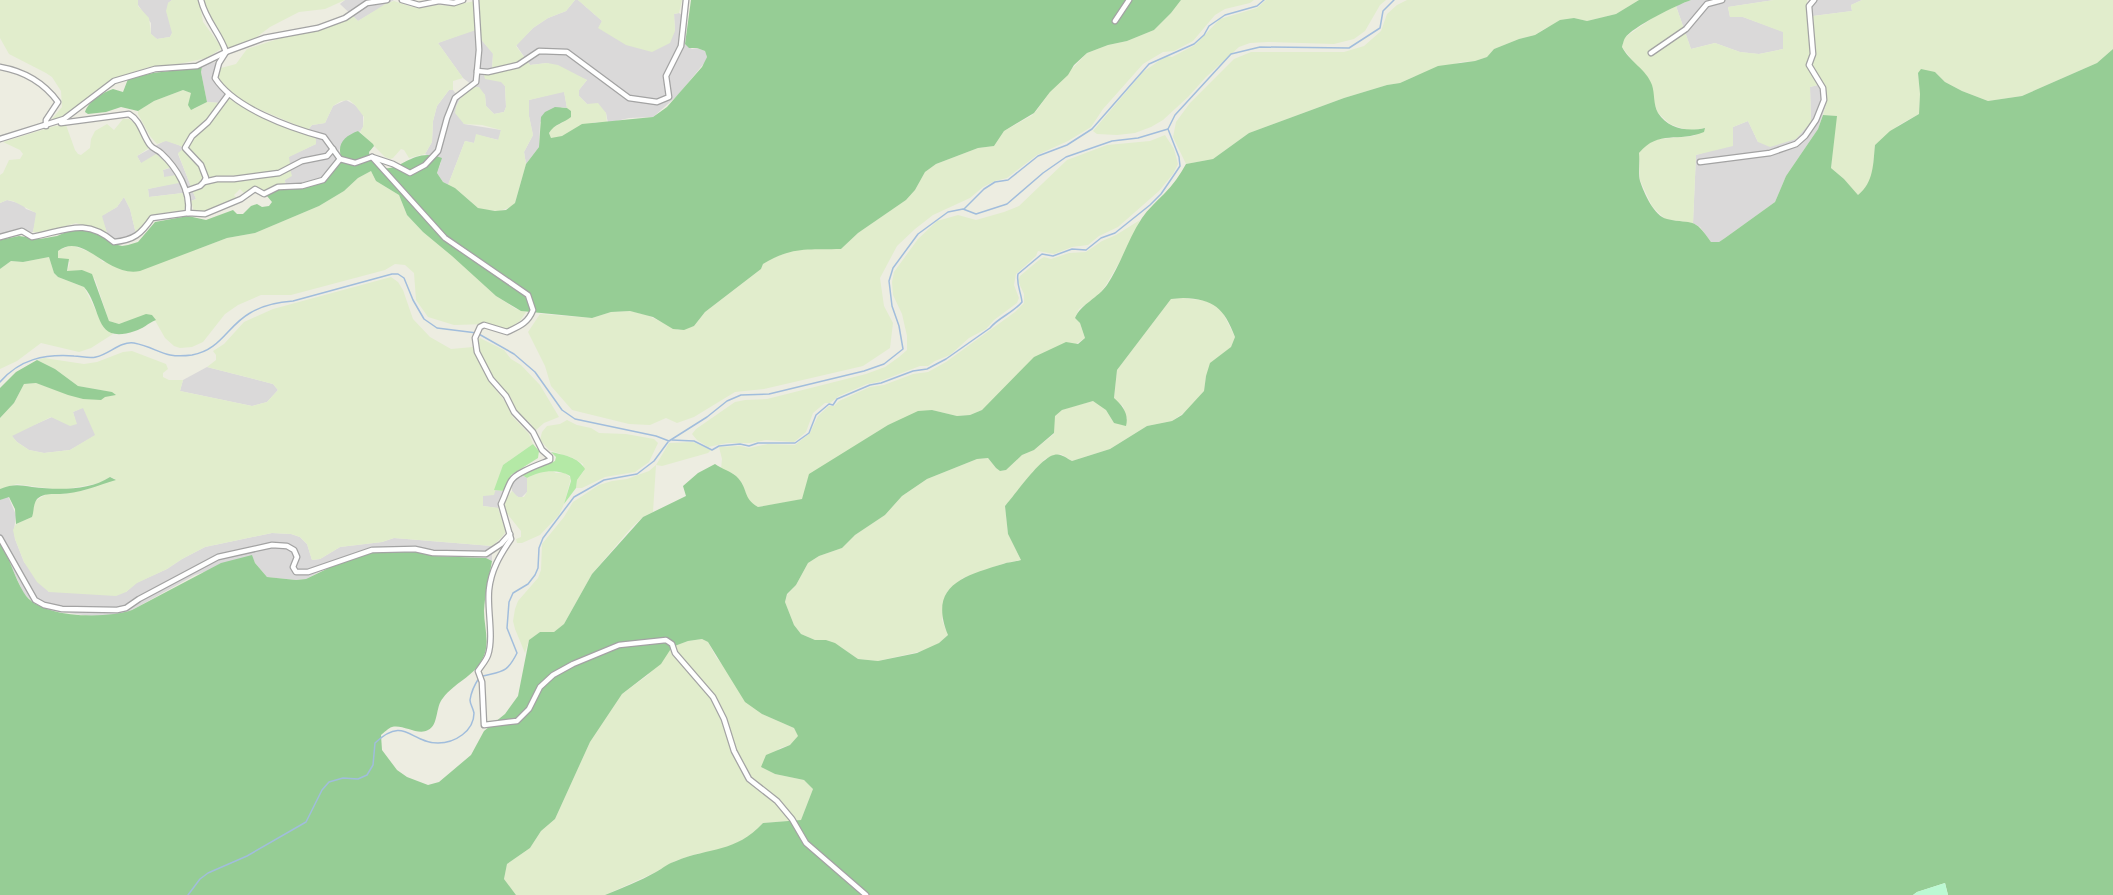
<svg xmlns="http://www.w3.org/2000/svg" width="2113" height="895" viewBox="0 0 2113 895" font-family="'Work Sans',sans-serif">
<style>
.residential{fill:#dad9d9}
.farmland{fill:#e1edcc;fill-rule:evenodd}
.grass{fill:#b4e9a6}
.forest{fill:#96cd95;fill-rule:evenodd}
.park{fill:#bcf9d3}
.lines{fill:none;stroke-linecap:round;stroke-linejoin:round}
.stream{stroke:#a1bddc;stroke-width:1.5}
.minor-casing{stroke:#a3a3a3;stroke-width:7}
.minor{stroke:#fff;stroke-width:4.5}
</style>
<rect width="100%" height="100%" fill="#edede1"/>
<g class="residential">
<path d="M138 0H172L168 3 173 31 170 37 157 39 151 34V23L138 5Z"/>
<path d="M345 0H394L358 21 340 4Z"/>
<path d="M575 0H578L602 21 599 27 675 31 674 14 679 13 687 19 685 44 692 49 697 48 705 51 707 57 705 62 678 95 653 117 629 118 608 123 606 113 593 104H587L579 96V90L587 80 547 63 530 65 516 45 533 28 548 18 566 11Z"/>
<path d="M1691 0H1774L1728 7 1730 17H1743L1784 32 1783 49 1759 54 1740 52 1715 43 1691 49 1676 6Z"/>
<path d="M1809 0H1862L1851 5 1852 11 1813 16Z"/>
<path d="M473 30H476L479 37 493 53 492 70 505 86 506 107 504 112 494 114 486 106 485 95 463 78 438 43Z"/>
<path d="M217 62 214 79 227 95 220 103 207 102 201 72 202 67 209 63Z"/>
<path d="M1818 85 1825 88 1826 105 1818 129 1786 176 1775 202 1725 238 1719 242H1711L1700 227 1693 223 1696 155 1709 151 1733 127 1748 121 1758 142 1811 122 1810 87Z"/>
<path d="M449 90H453L460 99 456 107 464 124 501 130 499 140 477 135 474 143 465 141 448 185 443 182 437 173 441 162 425 154 432 142 433 121 437 106Z"/>
<path d="M564 91 567 108 562 107 540 122 539 147 526 164 524 152 533 135 529 116V100Z"/>
<path d="M346 100 355 105 363 114V127L360 132 358 131 339 150 341 157 323 181 286 188 285 180 290 169 288 157 316 144 308 130 312 125 325 123 333 106Z"/>
<path d="M166 140 181 146 184 149 178 154 196 199 186 203 183 193 149 197 148 189 179 182 164 177 163 170 170 168 141 163 137 156Z"/>
<path d="M124 197 130 209 136 234 132 237 115 240 107 233 101 216 117 207Z"/>
<path d="M7 200 22 204 26 209 37 213 33 232 0 240V203Z"/>
<path d="M207 367 273 384 278 390 267 402 252 406 180 391 183 380Z"/>
<path d="M84 407 96 435 70 450 44 453 29 450 17 442 11 435 52 417 70 425 76 423 73 412Z"/>
<path d="M522 475 527 478V492L521 498 516 496 512 491V484L515 480Z"/>
<path d="M494 490 504 491 498 508 483 506V496Z"/>
<path d="M8 496 16 515 14 530 15 539 24 562 49 592H126L136 583 167 569 182 559 205 547 272 533 291 534 300 537 307 544 312 560 320 559 340 547 382 542 394 538 492 546V561L486 558 432 556 414 550 323 570 306 579 296 580 267 577 255 563 252 556 195 575 132 610 119 615 90 616 48 610 33 602 24 594 0 542V500Z"/>
</g>
<g class="farmland">
<path d="M0 0H138V6L149 18 151 34 157 39 170 37 172 33 166 11 168 3 172 0H199L203 22 222 48 207 58 174 65 149 67 115 78 65 116 55 120 52 119 62 107 61 91 52 77 46 73 9 54 0 38Z"/>
<path d="M203 0H345L325 9 299 12 270 27 254 39 230 48 227 47 212 24Z"/>
<path d="M478 0H575L566 11 548 18 533 28 516 46 530 65 547 63 558 65 587 80 579 90V96L587 104 598 103 606 113 607 123 595 122 557 138H551L549 133 552 128 562 123 571 111 567 108 564 92 529 100V116L533 135 524 152 526 164 515 203 511 207 500 211 484 210 478 208 455 188 448 185 465 141 474 143 476 134 498 140 501 130 482 125 464 124 455 113 456 107 460 99 473 87H479L485 95 486 106 494 114 504 112 506 107 505 86 501 82 485 79 483 71 492 70 493 54 479 37Z"/>
<path d="M578 0H682L679 13 674 14 675 31 670 43 652 52 626 45 598 28 602 21Z"/>
<path d="M1181 0H1254L1250 3 1225 9 1215 15 1193 41 1174 51 1163 52 1143 64 1103 109 1091 127 1068 141 1037 155 1007 178 995 181 983 187 970 198 933 215 915 229 897 246 880 278 884 306 893 323 890 348 863 366 764 389 735 392 694 417 677 423 666 418 650 425 629 424 572 410 551 386 545 366 528 332 540 314 592 318 611 312 630 311 647 315 678 330 694 326 705 312 761 269 763 264 773 258 796 249H841L858 233 906 200 915 190 925 172 936 164 978 148 994 146 1004 131 1031 116 1037 110 1050 92 1087 53 1108 45 1127 41 1154 30 1171 13Z"/>
<path d="M1266 0H1386L1380 5 1365 31 1354 39 1334 44 1268 42 1250 43 1239 47 1206 77 1188 97 1163 120 1151 127 1135 133 1117 135 1097 134 1093 131 1143 72 1166 56 1172 57 1195 45 1220 19 1257 8Z"/>
<path d="M1407 0H1639L1616 14 1587 21 1574 18 1546 28 1535 35 1519 39 1494 49 1487 57 1475 61 1461 62 1413 77 1400 83 1387 85 1344 98 1249 133 1213 159 1186 164 1173 137 1176 122 1190 103 1234 59 1251 52H1344L1364 46 1381 31 1387 14 1397 5Z"/>
<path d="M1774 0H1807L1810 54 1807 61 1818 85 1810 87 1811 122 1796 139 1770 147 1758 142 1748 121 1733 127V146L1696 155 1693 223 1665 219 1652 206 1640 180 1639 153 1647 142 1659 139 1694 136 1704 128 1691 131 1678 127 1670 124 1658 113 1653 100 1651 84 1622 47 1624 38 1654 17 1676 6 1691 49 1715 43 1740 52 1759 54 1783 49V32L1743 17H1730L1728 7Z"/>
<path d="M1862 0H2113V49L2097 63 2022 96 1988 101 1962 91 1945 82 1935 72 1918 73 1920 94 1919 114 1899 125 1875 145 1872 177 1865 189 1858 195 1844 179 1831 168 1836 116 1823 115 1826 105 1825 88 1812 64 1815 55 1813 16 1852 11 1851 5Z"/>
<path d="M394 1 412 7 422 8 438 5 450 6 475 1 476 30 438 43 463 78 453 81V90H449L437 106 433 121 432 142 425 154 409 158 404 150 401 149 393 158 390 159 385 157 360 132 363 127 364 117 355 105 349 100 341 101 333 106 325 123 312 125 308 130 240 101 220 81 218 75 221 68 236 64 247 49 287 36 328 28 352 15 358 21 387 3Z"/>
<path d="M183 90 191 93 194 109 207 102 220 103 206 121 189 135 183 144 184 149 200 168 204 178 199 184 191 187 178 153 183 149 181 146 166 141 157 144 150 136 138 114V111L154 101Z"/>
<path d="M229 98 239 105 316 137V144L289 157 290 164 278 171 250 175 218 176 208 180V175L200 160 187 147 200 131 205 128Z"/>
<path d="M123 119H129L136 124 149 148 137 156 141 163 156 154 171 167 163 170 164 177 176 175 179 183 148 189 149 197 183 193 186 203 184 210 151 215 136 234 130 209 124 197 117 207 102 216 107 233 76 223 45 232H33L36 213 13 201 7 200 0 203V175L3 173 9 160 20 159 23 154 20 150 3 142 55 126 66 125 75 150 78 154 81 155 90 148 91 139 95 131 107 124 114 130Z"/>
<path d="M1165 135 1174 149 1178 164 1173 174 1159 191 1118 227 1099 236 1088 245 1072 247 1054 254 1038 251 1036 256 1016 274 1014 285 1019 298 1017 303 994 320 986 329 969 338 950 355 935 361 928 366H920L878 382 867 384 839 396 830 403H825L813 413 806 432 794 442 766 440 750 443H727L708 447 697 440 692 434 696 429 735 402 745 400 767 399 866 374 885 367 899 357 907 350V336L902 314 893 295 892 282 894 272 918 239 937 221 958 215 976 220 1004 212 1019 206 1067 160 1107 145 1150 141Z"/>
<path d="M290 169 292 176 285 180V184L264 192 260 189 245 194 240 189 234 195 237 199 203 212H194L191 201 196 199 192 190 205 183Z"/>
<path d="M371 171 376 181 399 195 407 215 423 232 446 250 496 296 516 309 526 312 520 321 508 329 488 324 454 325 428 317 416 300 414 273 405 265 395 264 385 270 291 295H261L238 305 225 314 203 342 192 347 180 348 174 346 165 338 152 315H146L119 324 109 321 95 279 82 270 67 272 70 262 58 258V251L71 245 95 254 103 262 198 249 227 238 255 233 319 206 344 191 358 178Z"/>
<path d="M1140 220 1126 251 1106 285 1098 296 1079 309 1075 318 1080 323 1085 338 997 396 982 410 970 415 957 416 932 410 888 425 849 450 802 499 789 502 758 507 749 502 742 483 734 474 721 469 722 459 719 447 740 446 749 448 768 444 795 445 810 433 818 416 829 406H834L839 401 870 387 884 385 913 374 928 372 946 362 1015 312 1024 303V294L1018 281 1020 276 1039 260 1044 257 1051 259 1069 253 1086 252 1102 241 1116 235Z"/>
<path d="M49 257 54 273 58 277 84 287 104 327 113 334 91 348 79 352 41 343 17 361 0 369V269L11 261 23 262Z"/>
<path d="M391 277 398 282 403 290 413 319 430 337 451 349 473 347 475 354 490 382 506 403 512 416 529 434 533 444 503 465 494 495 483 496V506L498 508 505 529V533L500 539 492 546 394 538 382 542 340 547 320 559 312 560 307 544 300 537 291 534 272 533 205 547 182 559 167 569 137 583 126 592 116 596 49 592 37 582 24 562 15 539 13 530 16 524 32 517 34 502 48 493 63 494 85 490 115 479 110 477 100 483 61 490 17 484 0 489V418L14 403 24 384 36 383 83 399 115 395 111 392 78 386 55 369 37 360 44 358 84 364 97 362 123 352 132 351 166 364 168 369 163 373V377L169 380H183L180 391 252 406 267 402 278 390 273 384 207 367 216 360V355L213 351 224 344 244 322 273 309ZM83 408 95 435 70 450 44 453 29 450 17 442 12 436 51 417 70 426 77 424 73 412Z"/>
<path d="M1183 298 1208 301 1221 309 1235 337 1231 347 1206 376 1204 391 1188 410 1172 421 1147 426 1110 449 1072 461 1061 454 1045 459 1005 506 1008 534 1021 560 1005 563 963 578 947 592 942 620 948 635 939 643 927 650 878 661 858 659 841 647 826 640H815L801 634 794 625 785 602 787 595 796 585 808 563 819 556 842 548 855 535 885 515 902 496 927 479 977 459 988 458 996 468 1000 471 1006 470 1022 455 1034 450 1054 434V416L1062 410 1071 407 1093 401 1100 404 1106 410 1114 423 1127 419 1123 406 1114 399 1117 370 1171 299Z"/>
<path d="M480 338 504 350 511 359 521 365 540 385 559 417 544 423 536 430 534 429 531 424 517 412 510 396 494 379 479 351 478 339Z"/>
<path d="M567 420 577 425 591 428 599 433 626 434 654 439 658 443 649 462 635 472 605 477 582 488H576L577 480 584 471 583 464 573 458 549 450 540 440 542 432 547 426 560 424Z"/>
<path d="M693 442 711 450 708 453 662 466 656 465 653 512 643 517 631 528 592 574 564 624 554 632H540L529 640 525 653 515 629 513 621 515 609 518 601 538 578 541 570 542 544 564 517 573 502 599 485 612 481 627 479 649 471 656 465 669 443Z"/>
<path d="M551 470 556 473H565L571 478 564 504 559 515 540 535 522 543H517L516 539 521 537V531L505 511 504 502 512 491 518 497H524L527 492V478L537 473Z"/>
<path d="M702 639 708 642 716 657 762 714 794 728 799 737 790 745 780 748 761 767 775 774 804 780 813 789 801 820 763 823 753 834 737 843 717 851 696 854 675 861 656 872 605 895H516L504 879 507 864 530 848 541 831 555 819 590 742 622 694 648 675 672 647 688 641Z"/>
</g>
<g class="grass">
<path d="M533 444 539 451 538 458 511 475 504 491 494 490 503 465Z"/>
<path d="M551 452C564 455 578 457 585 469L577 480 576 488 564 504 571 481 570 476C557 468 540 471 527 478L522 475 555 461 556 457Z"/>
</g>
<g class="forest">
<path d="M691 0H1181L1171 13 1154 30 1127 41 1108 45 1087 53 1074 65 1068 75 1050 92 1034 113 1004 131 994 146 978 148 936 164 925 172 915 190 906 200 858 233 841 249C808 250 793 246 763 264L761 269 705 312 694 326 684 330 673 329 653 317 630 311 611 312 592 318 521 311 496 296 452 256 423 232 407 215 399 195 376 181 371 171 358 178 344 191 319 206 255 233 227 238 140 271C107 278 84 231 58 251V258L69 259 67 271 82 270 92 274 109 321 119 324 146 314 152 315 156 320C148 323 143 329 135 331 93 345 103 309 84 287L58 277 54 273 49 257 23 262 11 261 0 269V240L19 236 40 239 57 236 73 229 86 230 104 236 114 244 122 246 128 245 138 242 155 222 188 216 206 220 233 210 237 214H243L251 206 257 204 262 207 269 206 272 202 267 196 279 189 323 181 341 157C337 143 345 136 358 131L373 144 374 146 369 152 370 158C374 160 378 165 382 167 399 174 413 146 442 158L437 173 443 182 455 188 478 208 495 211 506 210 515 203 526 164 539 147 541 117 545 112 555 107 567 108 571 111V117C564 123 554 124 549 133L551 138 562 136 582 124 653 117 667 107 702 67 707 57 705 51 697 48H689L685 44Z"/>
<path d="M1639 0H1691C1677 5 1632 27 1625 38 1624 39 1622 47 1622 47 1629 61 1647 70 1652 85 1655 94 1653 104 1658 113 1668 129 1688 132 1705 128L1704 132C1678 143 1659 129 1639 153 1640 162 1638 173 1640 181 1644 193 1654 216 1667 219 1694 225 1693 216 1711 242H1719L1725 238 1775 202 1786 176 1818 129 1823 115 1837 116 1831 168 1844 179 1858 195C1874 182 1873 164 1875 145L1890 131 1919 114 1920 94 1918 73 1921 69 1935 72 1945 82 1962 91 1988 101 2022 96 2097 63 2113 49V895H1948L1945 883 1917 892 1913 895H605C622 888 640 881 656 872 663 868 669 863 676 861 710 847 735 853 763 823L801 820 813 789 804 780 775 774 761 767 766 755 790 745 798 736 794 728 762 714 745 702 708 642 702 639 688 641 672 647 661 664 622 694 590 742 555 819 541 831 530 848 507 864 504 879 516 895H0V542C10 558 14 577 24 593 40 619 106 619 132 610L221 563 252 555 255 563 267 577 296 580 306 579 339 563 371 552 387 551 415 550 432 556 486 558 492 561C489 578 485 593 484 611 484 627 491 645 482 660 473 677 454 683 443 698 435 707 439 725 428 730 418 736 403 724 392 727 388 728 384 733 381 735L382 750 397 770 407 777 428 785 439 782 471 755 484 731 505 714 518 696 529 640 540 632H554L564 624 592 574 643 517 686 496 683 486 698 473 715 464C722 469 730 471 736 476 749 488 742 498 758 507L802 499 809 474 888 425 918 411 932 410 957 416 970 415 982 410 1034 357 1066 342 1078 344 1085 338 1080 323 1075 318C1081 304 1098 298 1107 285 1121 264 1128 239 1142 218 1148 209 1156 202 1164 194 1173 185 1180 175 1186 164L1213 159 1249 133 1344 98 1387 85 1400 83 1438 66 1475 61 1487 57 1494 49 1519 39 1535 35 1560 20 1574 18 1587 21 1616 14ZM1183 298C1214 299 1224 308 1235 337L1231 347 1210 363 1206 376 1204 391 1182 415 1172 421 1147 426 1110 449 1072 461C1066 458 1061 453 1054 455 1040 458 1015 495 1005 506L1008 534 1021 560C1015 562 1009 562 1003 564 963 576 928 586 948 635L939 643 917 653 878 661 858 659 835 643 826 640H815L801 634 794 625 785 602 787 594 796 585 808 563 819 556 842 548 855 535 885 515 902 496 927 479 977 459 988 458 996 468 1000 471 1006 470 1022 455 1034 450 1054 433 1055 416 1062 410 1093 401 1106 410 1114 423 1126 426C1129 414 1123 406 1114 398L1117 370 1171 299Z"/>
<path d="M202 67 201 72 207 102 191 110 188 105 191 93 183 90 154 101 138 111 121 107 106 112 88 114 85 112C88 102 103 92 113 89L123 92 128 79 153 73Z"/>
<path d="M37 360 55 369 78 386 112 392 116 395 105 397 101 400 83 399 68 395 36 383 24 384 14 403 0 418V388L16 372Z"/>
<path d="M110 477 116 480C99 485 77 494 60 494 51 494 44 493 37 499 33 504 34 512 32 517L16 524 15 509 9 497 0 500V489C13 484 19 485 32 487 57 490 89 491 110 477Z"/>
</g>
<path class="park" d="M1945 883 1948 895H1913L1917 892Z"/>
<g class="lines">
<g class="stream">
<path d="M964 209 984 189 995 182 1008 180 1038 156 1067 145 1092 129 1149 64 1194 44 1204 35 1209 26 1225 15 1257 6 1264 0"/>
<path d="M0 382C20 359 44 354 74 356 81 356 89 359 96 357 110 354 120 341 134 343 159 348 162 359 192 355 221 350 227 326 250 313 263 305 278 302 293 301L392 274H398L404 278 413 300 424 319 437 328 477 333 514 354 535 372 562 410 575 419 656 436 669 441 707 417 727 401 741 395 769 394 864 371 884 364 903 349 899 326 892 306 889 281 893 268 918 234 948 212 963 209 976 214 1007 204 1043 173 1066 157 1112 141 1138 138 1168 129 1175 115 1231 54 1260 47 1349 48 1380 28 1383 11 1394 0"/>
<path d="M672 440 694 441 712 450 719 446 740 444 749 446 758 443H795L809 433 816 415 829 404 833 405 837 399 870 385 881 383 913 371 927 369 946 359 990 328C999 317 1013 313 1022 302 1021 292 1016 284 1018 274L1042 254 1053 256 1072 249 1086 250 1101 238 1115 233 1150 205 1161 194 1174 175 1180 166 1179 157 1168 129"/>
<path d="M483 676C503 671 507 673 517 653L507 628 509 602 513 593 528 584 535 575 538 568 539 548 543 538 574 497 604 480 637 474 654 461 668 442"/>
<path d="M188 895 200 879 208 873 247 856 306 822 322 790 329 782 343 778 358 779 367 775 373 765 375 743C405 715 410 743 438 743 455 743 474 731 474 713 473 708 470 704 470 700 471 693 475 684 479 678"/>
</g>
<g class="minor-casing">
<g id="minor">
<path d="M201 0C206 21 220 33 226 52L219 63 215 78C234 108 290 128 324 137L340 159"/>
<path d="M402 0 419 5 439 1 454 3 463 0"/>
<path d="M1115 21 1129 0"/>
<path d="M1651 53 1686 29 1707 4 1722 0"/>
<path d="M0 67C23 71 44 83 58 102L46 120V126"/>
<path d="M477 71 488 72 518 65 539 51 567 52 629 98 657 102 669 97 666 76 681 46 686 0"/>
<path d="M61 123 129 114C141 121 142 134 150 145 153 149 158 150 161 153 177 168 191 191 188 213"/>
<path d="M0 139 64 119 114 81 155 69 197 66 226 52 264 38 318 28 345 18 367 3 387 0"/>
<path d="M372 157 445 238 528 295 533 310C528 323 520 326 507 332L484 325 480 327 475 338 477 352 491 379 506 396 514 412 533 432 542 450 550 457V460C541 464 516 472 511 481 507 488 505 496 501 504L511 539C500 555 491 570 489 590 487 609 494 637 488 655 486 661 481 666 478 671L482 682 484 725 517 721 529 709 540 687 553 675 573 664 619 645 666 640 672 644 675 653 713 697 724 719 734 751 749 779 777 801 792 819 806 843 866 895"/>
<path d="M1700 162 1770 153 1796 144 1805 136 1816 120 1824 100 1823 88 1809 65 1813 54 1809 6 1814 0"/>
<path d="M204 182 206 178 201 165 185 148 192 136 208 122 228 95"/>
<path d="M186 191 200 186 204 182 217 179H234L279 173 302 161 327 156 333 149"/>
<path d="M0 237 22 231 32 237C65 231 85 217 114 242 134 240 141 234 152 218L188 213 205 214 241 199 255 189 264 194 278 187 302 186 323 180 340 159 355 163 372 157 393 164 410 173 425 165 438 151 447 118 455 98 476 82 479 50 476 0"/>
<path d="M0 538 35 600 44 605 62 609 117 610 126 608 139 599 218 557 272 545 287 546 294 550 297 557 293 567 296 572H308L372 550 415 549 433 553 486 554 501 544 510 534"/>
</g>
</g>
<use href="#minor" class="minor"/>
</g>
</svg>
